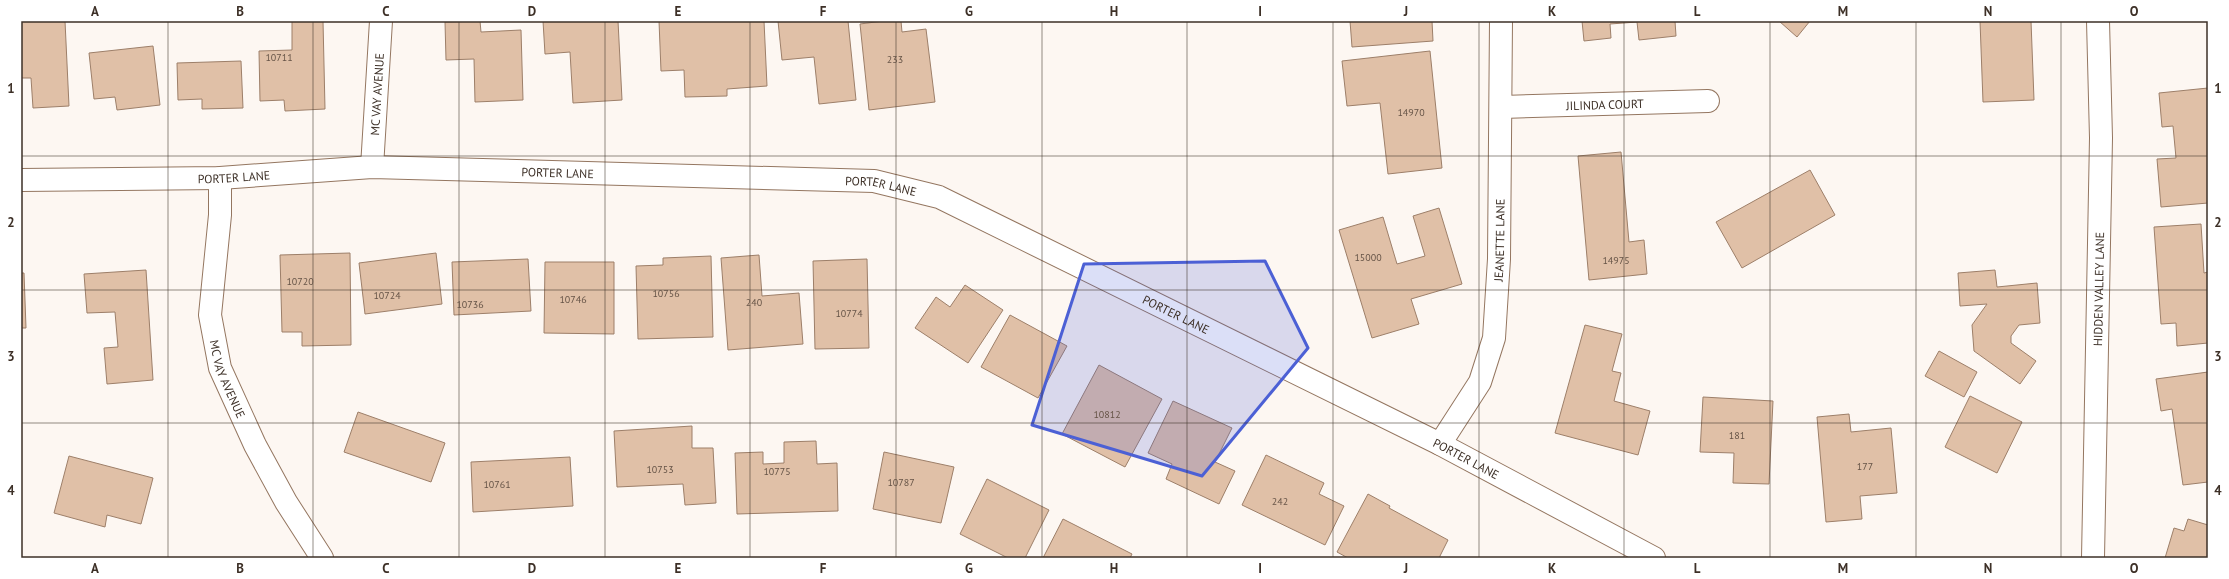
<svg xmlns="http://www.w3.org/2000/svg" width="2229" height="579" viewBox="0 0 2229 579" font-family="'PT Sans',sans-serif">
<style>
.building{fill:#e0c0a7;stroke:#9d7f69}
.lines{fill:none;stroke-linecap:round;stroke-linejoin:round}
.minor-casing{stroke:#947660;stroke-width:24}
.minor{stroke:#fff;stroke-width:22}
.marked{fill:#4c60d5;fill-opacity:0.2;stroke:#4c60d5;stroke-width:3;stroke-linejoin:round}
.grid{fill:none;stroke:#3d3027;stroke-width:1;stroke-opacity:0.55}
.labels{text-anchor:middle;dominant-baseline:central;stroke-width:3;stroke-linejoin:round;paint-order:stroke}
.number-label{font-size:10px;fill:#665447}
.street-label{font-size:12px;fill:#3d3027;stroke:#fff}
.neatline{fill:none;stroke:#3d3027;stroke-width:1.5}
.grid-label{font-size:13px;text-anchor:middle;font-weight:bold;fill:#3d3027}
</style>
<rect width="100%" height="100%" fill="#fdf7f2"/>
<g class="building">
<path d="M21 21H65L69 106 33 108 31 78H21Z"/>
<path d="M292 21H323L325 109 285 111 284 100 260 101 259 51 292 50Z"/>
<path d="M480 21 481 32 521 30 523 100 475 102 474 59 446 60 445 22Z"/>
<path d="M543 21H618L622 100 573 103 570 52 545 54Z"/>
<path d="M659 21H764L767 86 727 89V96L685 97 684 70 661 71Z"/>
<path d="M778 21H848L856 100 819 104 814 57 782 60Z"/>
<path d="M883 21H901L902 32 926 29 935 102 869 110 860 24Z"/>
<path d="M1350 21H1432L1433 41 1352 47Z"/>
<path d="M1582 21H1675L1676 36 1639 40 1637 22 1610 24 1611 38 1584 41Z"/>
<path d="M1779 21H1810L1797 37Z"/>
<path d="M1980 21H2031L2034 100 1983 102Z"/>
<path d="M153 46 160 105 117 110 115 97 94 99 89 53Z"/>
<path d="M1430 51 1442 168 1388 174 1380 103 1347 106 1342 61Z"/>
<path d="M241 61 243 108 202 109V99L178 100 177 63Z"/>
<path d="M2208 88V203L2161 207 2157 159 2176 158 2173 126 2162 127 2159 93Z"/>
<path d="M1621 152 1629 242 1644 240 1647 274 1589 280 1578 156Z"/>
<path d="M1810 170 1835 215 1742 268 1716 222Z"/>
<path d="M1439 208 1462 284 1411 299 1419 324 1372 338 1339 230 1383 217 1397 264 1425 256 1413 216Z"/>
<path d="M2201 224 2204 273 2208 272V343L2177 346 2176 323 2161 324 2154 227Z"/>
<path d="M350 253 351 345 302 346V332H282L280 255Z"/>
<path d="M436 253 442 304 365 314 359 263Z"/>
<path d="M759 255 762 296 799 293 803 344 728 350 721 258Z"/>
<path d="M711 256 713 337 638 339 636 266 663 265V258Z"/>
<path d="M528 259 531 311 454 315 452 262Z"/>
<path d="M867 259 869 348 815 349 813 261Z"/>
<path d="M545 262H614V334L544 333Z"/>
<path d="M146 270 153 380 107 384 104 348 118 347 115 312 87 313 84 274Z"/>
<path d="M1995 270 1997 287 2037 283 2040 323 2019 325 2011 336V343L2036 361 2020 384 1974 351 1972 325 1987 304 1960 306 1958 273Z"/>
<path d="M21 273H24L26 328H21Z"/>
<path d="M965 285 1003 310 968 363 915 328 936 297 950 307Z"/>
<path d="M1010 315 1067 346 1038 398 981 367Z"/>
<path d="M1585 325 1622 334 1612 371 1621 373 1614 401 1650 411 1638 455 1555 433Z"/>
<path d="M1939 351 1977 372 1964 397 1925 376Z"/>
<path d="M1099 365 1162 399 1125 467 1062 434Z"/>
<path d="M2208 372V482L2183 485 2172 409 2161 411 2156 379Z"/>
<path d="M1970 396 2022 422 1997 473 1945 447Z"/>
<path d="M1703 397 1773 401 1769 484 1733 483 1734 453 1700 452Z"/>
<path d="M1173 401 1232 428 1215 462 1235 471 1219 504 1166 479 1172 464 1148 453Z"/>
<path d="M358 412 445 443 431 482 344 452Z"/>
<path d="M1849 414 1851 432 1891 428 1897 493 1860 496 1862 519 1826 522 1817 417Z"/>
<path d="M692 426V448H713L716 503 685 505 683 484 617 487 614 431Z"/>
<path d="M816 441 817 464 837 463 838 511 737 514 735 453 763 452V464L784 463V442Z"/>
<path d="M884 452 954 467 941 523 873 509Z"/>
<path d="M1266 455 1324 483 1319 494 1344 506 1325 545 1242 505Z"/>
<path d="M69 456 153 478 141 524 107 515 105 527 54 513Z"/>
<path d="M570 457 573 506 473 512 471 462Z"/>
<path d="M987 479 1049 510 1025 558H1008L960 534Z"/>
<path d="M1368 494 1390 506 1389 508 1448 540 1439 558H1348L1337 552Z"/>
<path d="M1063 519 1132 554 1130 558H1043Z"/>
<path d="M2188 519 2208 525V558H2165L2174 528 2184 531Z"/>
</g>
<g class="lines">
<g class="minor-casing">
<g id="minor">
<path id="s1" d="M1502 107 1708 101"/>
<path id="s2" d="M372 167 381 21"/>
<path id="s3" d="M220 178V215L210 315 220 368 255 445 286 502 322 558"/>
<path id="s4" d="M21 180 220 178 372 167 874 181 939 197 1440 444 1654 558"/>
<path id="s5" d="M1440 444 1480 382 1494 338 1499 259 1501 21"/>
<path id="s6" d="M2093 558 2101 138 2098 21"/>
</g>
</g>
<use href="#minor" class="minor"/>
</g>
<path class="marked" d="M1265 261 1308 348 1202 476 1032 425 1084 264Z"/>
<path class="grid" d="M168 21V558M313 21V558M459 21V558M605 21V558M750 21V558M896 21V558M1042 21V558M1187 21V558M1333 21V558M1479 21V558M1624 21V558M1770 21V558M1916 21V558M2061 21V558M21 156H2208M21 290H2208M21 423H2208"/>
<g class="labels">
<g class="number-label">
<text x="279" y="57">10711</text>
<text x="895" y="59">233</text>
<text x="1411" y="112">14970</text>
<text x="1368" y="257">15000</text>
<text x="1616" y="260">14975</text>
<text x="300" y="281">10720</text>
<text x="666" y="293">10756</text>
<text x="387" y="295">10724</text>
<text x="573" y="299">10746</text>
<text x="754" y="302">240</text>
<text x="470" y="304">10736</text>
<text x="849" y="313">10774</text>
<text x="1107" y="414">10812</text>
<text x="1737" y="435">181</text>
<text x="1865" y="466">177</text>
<text x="660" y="469">10753</text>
<text x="777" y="471">10775</text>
<text x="901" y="482">10787</text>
<text x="497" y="484">10761</text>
<text x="1280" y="501">242</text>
</g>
<g class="street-label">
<text stroke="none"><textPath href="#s2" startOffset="73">MC VAY AVENUE</textPath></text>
<text stroke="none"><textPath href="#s1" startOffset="103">JILINDA COURT</textPath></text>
<text stroke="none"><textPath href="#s4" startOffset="537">PORTER LANE</textPath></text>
<text stroke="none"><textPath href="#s4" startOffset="213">PORTER LANE</textPath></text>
<text stroke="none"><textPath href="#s4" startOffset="861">PORTER LANE</textPath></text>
<text stroke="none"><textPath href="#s5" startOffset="218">JEANETTE LANE</textPath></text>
<text stroke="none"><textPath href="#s6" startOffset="269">HIDDEN VALLEY LANE</textPath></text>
<text stroke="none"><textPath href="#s4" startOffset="1185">PORTER LANE</textPath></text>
<text stroke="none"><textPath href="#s3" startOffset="204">MC VAY AVENUE</textPath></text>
<text stroke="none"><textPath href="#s4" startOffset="1509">PORTER LANE</textPath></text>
</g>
</g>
<rect width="2229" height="579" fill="none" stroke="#ffffff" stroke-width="44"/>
<rect x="22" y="22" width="2185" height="535" class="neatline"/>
<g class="grid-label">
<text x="95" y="16">A</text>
<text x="240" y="16">B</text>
<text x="386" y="16">C</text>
<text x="532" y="16">D</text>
<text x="678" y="16">E</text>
<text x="823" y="16">F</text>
<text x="969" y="16">G</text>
<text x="1114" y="16">H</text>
<text x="1260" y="16">I</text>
<text x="1406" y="16">J</text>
<text x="1552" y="16">K</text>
<text x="1697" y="16">L</text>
<text x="1843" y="16">M</text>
<text x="1988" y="16">N</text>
<text x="2134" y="16">O</text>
<text x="11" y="93">1</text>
<text x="2218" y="93">1</text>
<text x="11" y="227">2</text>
<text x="2218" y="227">2</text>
<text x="11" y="361">3</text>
<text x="2218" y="361">3</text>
<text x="11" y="495">4</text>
<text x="2218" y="495">4</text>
<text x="95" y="573">A</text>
<text x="240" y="573">B</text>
<text x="386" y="573">C</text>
<text x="532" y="573">D</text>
<text x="678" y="573">E</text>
<text x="823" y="573">F</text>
<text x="969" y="573">G</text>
<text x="1114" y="573">H</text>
<text x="1260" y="573">I</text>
<text x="1406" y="573">J</text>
<text x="1552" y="573">K</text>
<text x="1697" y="573">L</text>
<text x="1843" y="573">M</text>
<text x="1988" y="573">N</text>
<text x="2134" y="573">O</text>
</g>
</svg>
